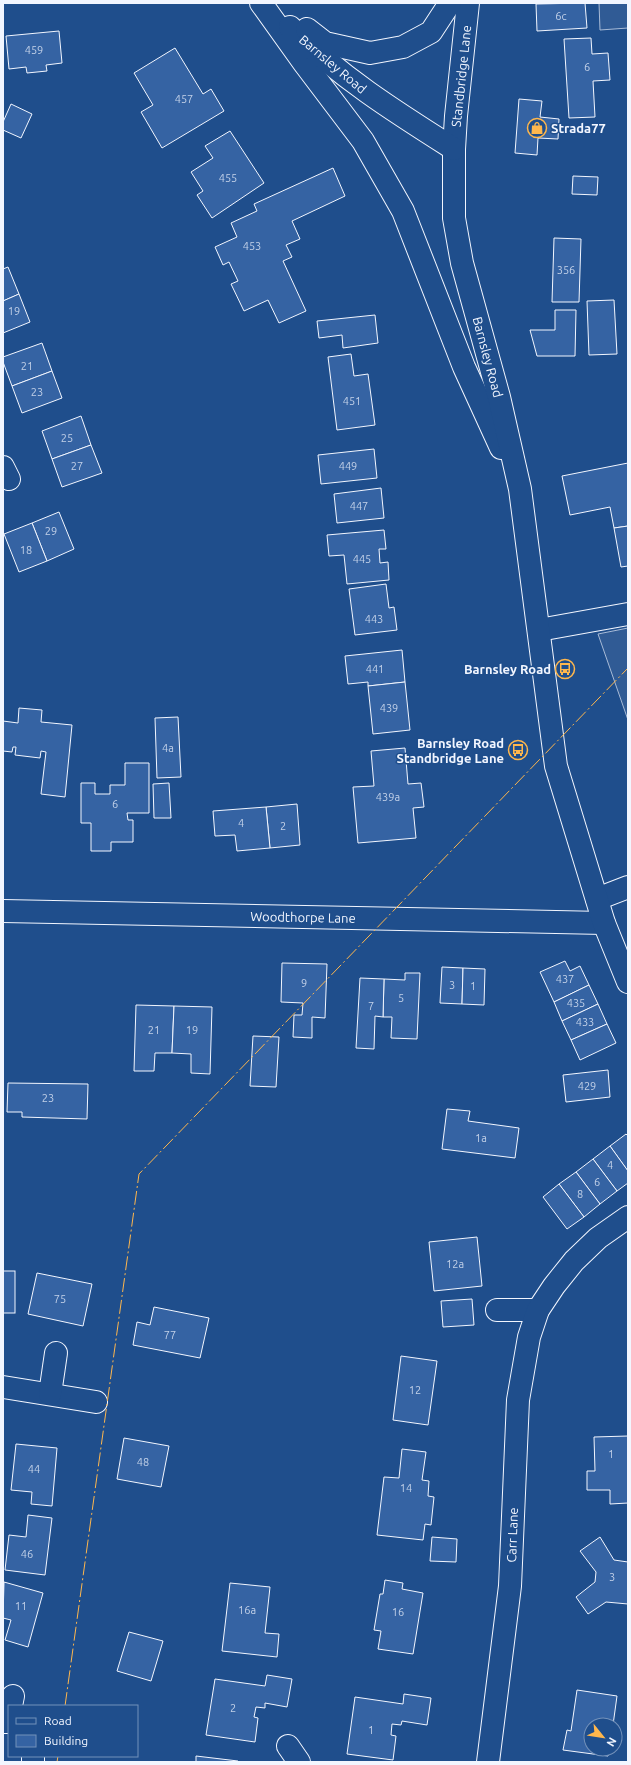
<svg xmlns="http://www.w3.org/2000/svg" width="631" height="1765" viewBox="0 0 631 1765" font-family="Ubuntu,sans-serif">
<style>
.parking{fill:#305b95;stroke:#a8bbd7}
.building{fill:#3563a3;stroke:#f2f6ff}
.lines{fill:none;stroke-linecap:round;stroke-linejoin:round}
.minor-casing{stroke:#f2f6ff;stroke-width:24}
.major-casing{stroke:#f2f6ff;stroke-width:24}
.minor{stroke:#1f4e8c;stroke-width:22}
.major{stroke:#1f4e8c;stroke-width:22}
.power{stroke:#ffb74d;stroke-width:1;stroke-dasharray:14 3 2 3;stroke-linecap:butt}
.labels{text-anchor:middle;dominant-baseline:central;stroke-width:3;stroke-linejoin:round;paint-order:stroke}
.number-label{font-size:11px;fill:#c3d1e8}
.street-label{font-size:13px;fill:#f2f6ff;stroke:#1f4e8c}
.poi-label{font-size:13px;font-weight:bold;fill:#f2f6ff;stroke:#1f4e8c;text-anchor:end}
</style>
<rect width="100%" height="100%" fill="#1f4e8c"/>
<g class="parking">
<path d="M599 3H628V28L600 30Z"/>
<path d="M628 628V720L598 634Z"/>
</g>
<g class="building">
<path d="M585 3 587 28 537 31 536 4Z"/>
<path d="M59 31 62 63 46 65 47 71 27 73 26 67 9 69 6 36Z"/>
<path d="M591 38 592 54 608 53 610 80 593 81 595 117 569 118 564 39Z"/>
<path d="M175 48 203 94 211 89 224 111 162 148 141 112 153 105 134 73Z"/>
<path d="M519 99 542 101 540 117 559 119 558 139 538 138 537 155 515 153Z"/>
<path d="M11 104 32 114 21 138 3 130V122Z"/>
<path d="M230 131 264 183 212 218 197 195 203 191 191 172 213 158 205 146Z"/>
<path d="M333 168 345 196 292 221 300 239 286 245 292 257 283 261 306 311 279 323 268 300 244 311 231 284 238 281 229 262 223 265 215 247 237 237 231 223 257 211 254 204Z"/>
<path d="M573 176 598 177 597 195 572 194Z"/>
<path d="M554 238 581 239 579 302H552Z"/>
<path d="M8 267 19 294 3 301V269Z"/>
<path d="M19 294 30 322 3 333V301Z"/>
<path d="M614 300 617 354 589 355 587 301Z"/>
<path d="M555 310H576L575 356H537L530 330H555Z"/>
<path d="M375 315 378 343 343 348 342 335 319 338 317 321Z"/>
<path d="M42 343 52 371 12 386 3 362V357Z"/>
<path d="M351 354 354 376 368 374 375 425 337 430 328 357Z"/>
<path d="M52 371 62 398 22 413 12 386Z"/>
<path d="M81 416 91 445 52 459 42 431Z"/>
<path d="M91 445 102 473 62 487 52 459Z"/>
<path d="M374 449 377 478 321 484 318 455Z"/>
<path d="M628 463V526L614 528 610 507 570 515 562 476Z"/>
<path d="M381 488 384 518 337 523 334 494Z"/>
<path d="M59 512 74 549 47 561 32 523Z"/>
<path d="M32 523 47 561 19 572 4 534Z"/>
<path d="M628 526V566L621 567 614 528Z"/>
<path d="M384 530 386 549H379L380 563 388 562 389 580 347 584 344 555 329 556 327 535Z"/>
<path d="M386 584 389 608 394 607 397 630 355 635 349 589Z"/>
<path d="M402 650 405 682 368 686V682L348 684 345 656Z"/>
<path d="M405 682 410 730 373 734 368 686Z"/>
<path d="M19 708 42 710 41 722 72 725 65 797 41 794 46 752 41 751 40 758 15 755 16 747H13L12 752 3 751V721L18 723Z"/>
<path d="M178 717 181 777 157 778 155 718Z"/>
<path d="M405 748 408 784 421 783 424 807 413 808 416 838 358 843 353 787 374 786 371 751Z"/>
<path d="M125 763H149V813H127L128 820H133V842H111V851H91V823H81V783H95V794H110V785H125Z"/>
<path d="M169 783 171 818H154L153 784Z"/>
<path d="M297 804 300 845 270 848 266 807Z"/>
<path d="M266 807 270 848 237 851 235 835 215 836 213 811Z"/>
<path d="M565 961 570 971 580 966 589 985 554 1002 540 972Z"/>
<path d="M282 963 327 964 325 1018 312 1017V1038L293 1037 294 1015H302L303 1003 281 1002Z"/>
<path d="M442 967 463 968 462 1004 440 1003Z"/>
<path d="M463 968 485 969 484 1005 462 1004Z"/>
<path d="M405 973H420L417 1039 391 1038 392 1017H383L384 979 405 980Z"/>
<path d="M360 978 384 979 383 1017 375 1016 374 1049 356 1048Z"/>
<path d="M589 985 598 1004 562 1021 554 1002Z"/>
<path d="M598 1004 607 1024 571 1040 562 1021Z"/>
<path d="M136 1005 174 1006 172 1053H155L154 1071H134Z"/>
<path d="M174 1006 212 1007 210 1074 191 1073V1054L172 1053Z"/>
<path d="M607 1024 616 1043 580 1060 571 1040Z"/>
<path d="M253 1036 279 1037 276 1087 250 1086Z"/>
<path d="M608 1070 610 1097 566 1102 563 1075Z"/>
<path d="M8 1083 88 1084 87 1119 22 1117V1112H7Z"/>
<path d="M447 1109 470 1111 468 1121 519 1128 515 1158 442 1149Z"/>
<path d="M626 1134 628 1136V1171L610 1146Z"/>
<path d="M610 1146 628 1171V1183L617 1191 593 1159Z"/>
<path d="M593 1159 617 1191 600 1204 576 1172Z"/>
<path d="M576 1172 600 1204 584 1217 559 1184Z"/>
<path d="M559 1184 584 1217 567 1229 543 1197Z"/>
<path d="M477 1237 482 1286 434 1291 429 1242Z"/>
<rect x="3" y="1271" width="12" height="42"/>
<path d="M37 1273 92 1284 83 1326 28 1314Z"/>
<path d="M472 1299 474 1325 443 1327 441 1301Z"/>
<path d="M154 1307 209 1318 200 1358 133 1345 137 1322 150 1325Z"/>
<path d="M401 1356 437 1361 428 1425 393 1420Z"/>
<path d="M628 1436V1503L610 1504V1490H587V1471H595L594 1437Z"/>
<path d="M124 1438 169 1446 161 1487 117 1479Z"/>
<path d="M16 1444 57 1448 52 1506 31 1504 32 1492 11 1490Z"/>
<path d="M402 1449 426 1452 422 1480 429 1481 428 1496 434 1497 431 1525 425 1524 423 1540 377 1535 384 1477 399 1478Z"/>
<path d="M28 1515 52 1518 45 1575 5 1570 9 1535 26 1537Z"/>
<path d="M432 1537 457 1539 456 1562 430 1561Z"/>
<path d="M600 1537 614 1560 628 1562V1604L606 1602 588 1614 576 1597 595 1582 596 1572 580 1551Z"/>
<path d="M385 1580 403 1583 402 1589 423 1593 413 1654 378 1649 381 1631 374 1630 380 1594H383Z"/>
<path d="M4 1582 43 1593 28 1647 5 1640 11 1620 3 1618Z"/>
<path d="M230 1583 270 1587 265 1633 279 1634 277 1657 222 1651Z"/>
<path d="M129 1632 163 1641 151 1681 117 1671Z"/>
<path d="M267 1675 292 1679 287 1707 265 1703V1708L256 1707 254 1717 258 1718 255 1742 206 1735 215 1679 265 1686Z"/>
<path d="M577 1690 617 1696 613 1725H591V1749H609L608 1756 563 1750 567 1730 571 1731Z"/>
<path d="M404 1694 431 1698 427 1725 402 1721 401 1725 392 1724 391 1735 396 1736 393 1760 347 1754 355 1697 403 1704Z"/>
<path d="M196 1756 238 1761V1762H196Z"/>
</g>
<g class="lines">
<g class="minor-casing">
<g id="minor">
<path d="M3 467 9 479"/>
<path d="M539 630 628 614"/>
<path d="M597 899 628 887"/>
<path d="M3 911 604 923"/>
<path d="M497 1310H538"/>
<path d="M3 1387 96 1402"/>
<path d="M50 1394 56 1353"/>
<path d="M11 1706 13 1696"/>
<path d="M3 1722H9"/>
<path d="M288 1746 299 1762"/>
<path d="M33 1762V1756"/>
<path d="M488 1762 510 1586 518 1400 529 1337 538 1310 554 1286 574 1261 598 1238 628 1217"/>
</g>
</g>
<g class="major-casing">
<g id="major">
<path d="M261 3 304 63 363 141 403 211 464 367 501 448"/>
<path d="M468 3 456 116 454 149V218L462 263 499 397 520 489 556 766 604 923 628 982"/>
<path d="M290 27C338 76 397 113 454 149"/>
<path d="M307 29 325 43 370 53 403 47 431 32 450 3"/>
</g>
</g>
<use href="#minor" class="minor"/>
<use href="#major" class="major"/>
<g class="power">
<path d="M65 1706 139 1174 628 668"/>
<path d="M57 1762 58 1756"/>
</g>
</g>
<defs>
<g id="shop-ring" transform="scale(1)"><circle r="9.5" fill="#1f4e8c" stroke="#ffb74d" stroke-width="1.5"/><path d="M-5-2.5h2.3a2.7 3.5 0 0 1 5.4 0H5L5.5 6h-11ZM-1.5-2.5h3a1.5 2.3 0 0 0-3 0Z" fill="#ffb74d"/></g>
<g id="bus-ring" transform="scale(1)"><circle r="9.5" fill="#1f4e8c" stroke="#ffb74d" stroke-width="1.5"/><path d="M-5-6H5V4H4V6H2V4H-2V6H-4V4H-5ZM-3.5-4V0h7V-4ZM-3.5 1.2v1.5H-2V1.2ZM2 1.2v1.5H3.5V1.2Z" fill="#ffb74d"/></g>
</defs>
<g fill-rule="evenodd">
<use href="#shop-ring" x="537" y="128"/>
<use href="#bus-ring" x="565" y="669"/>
<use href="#bus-ring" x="518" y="750"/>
</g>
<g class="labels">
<g class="number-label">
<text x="561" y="16">6c</text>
<text x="34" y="50">459</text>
<text x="587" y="67">6</text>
<text x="184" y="99">457</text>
<text x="228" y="178">455</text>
<text x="252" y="246">453</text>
<text x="566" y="270">356</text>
<text x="14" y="311">19</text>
<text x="27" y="366">21</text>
<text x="37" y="392">23</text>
<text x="352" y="401">451</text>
<text x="67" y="438">25</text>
<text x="77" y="466">27</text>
<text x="348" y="466">449</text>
<text x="359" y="506">447</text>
<text x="51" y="531">29</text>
<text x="26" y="550">18</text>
<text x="362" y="559">445</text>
<text x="374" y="619">443</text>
<text x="375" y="669">441</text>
<text x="389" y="708">439</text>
<text x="168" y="748">4a</text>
<text x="388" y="797">439a</text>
<text x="115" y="804">6</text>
<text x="241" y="823">4</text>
<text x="283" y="826">2</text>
<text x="565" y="979">437</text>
<text x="304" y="983">9</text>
<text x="452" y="985">3</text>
<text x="473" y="986">1</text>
<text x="401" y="998">5</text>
<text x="576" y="1003">435</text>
<text x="371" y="1006">7</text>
<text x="585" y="1022">433</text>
<text x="154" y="1030">21</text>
<text x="192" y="1030">19</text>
<text x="587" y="1086">429</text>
<text x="48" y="1098">23</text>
<text x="481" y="1138">1a</text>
<text x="610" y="1165">4</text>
<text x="597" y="1182">6</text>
<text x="580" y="1194">8</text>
<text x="455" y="1264">12a</text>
<text x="60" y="1299">75</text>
<text x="170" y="1335">77</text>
<text x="415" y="1390">12</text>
<text x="611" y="1454">1</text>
<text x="143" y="1462">48</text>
<text x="34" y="1469">44</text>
<text x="406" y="1488">14</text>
<text x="27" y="1554">46</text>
<text x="612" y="1577">3</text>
<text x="21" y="1606">11</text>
<text x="247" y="1610">16a</text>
<text x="398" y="1612">16</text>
<text x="233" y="1708">2</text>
<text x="371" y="1730">1</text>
</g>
<g class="street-label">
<text transform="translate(333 64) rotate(40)">Barnsley Road</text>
<text transform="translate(461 76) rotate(-84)">Standbridge Lane</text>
<text transform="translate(488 357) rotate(75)">Barnsley Road</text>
<text transform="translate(303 917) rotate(1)">Woodthorpe Lane</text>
<text transform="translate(512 1535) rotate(-88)">Carr Lane</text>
</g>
<g class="poi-label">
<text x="551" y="128" text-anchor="start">Strada77</text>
<text x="551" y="669">Barnsley Road</text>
<text x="504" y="743">Barnsley Road<tspan x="504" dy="15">Standbridge Lane</tspan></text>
</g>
</g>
<rect width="631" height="1765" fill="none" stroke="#f2f6ff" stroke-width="8"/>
<rect x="8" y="1705" width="130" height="52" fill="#1f4e8c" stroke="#7391ba"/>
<rect x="16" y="1718" width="20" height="6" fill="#1f4e8c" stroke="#7391ba"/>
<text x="44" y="1725" font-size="12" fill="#f2f6ff">Road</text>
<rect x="16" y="1735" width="20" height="12" fill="#3563a3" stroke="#7391ba"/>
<text x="44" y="1745" font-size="12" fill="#f2f6ff">Building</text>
<g transform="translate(603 1737) rotate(120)"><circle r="19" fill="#1f4e8c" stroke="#7391ba"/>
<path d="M0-3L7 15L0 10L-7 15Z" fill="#ffb74d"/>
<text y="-6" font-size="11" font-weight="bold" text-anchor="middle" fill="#f2f6ff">N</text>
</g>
</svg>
